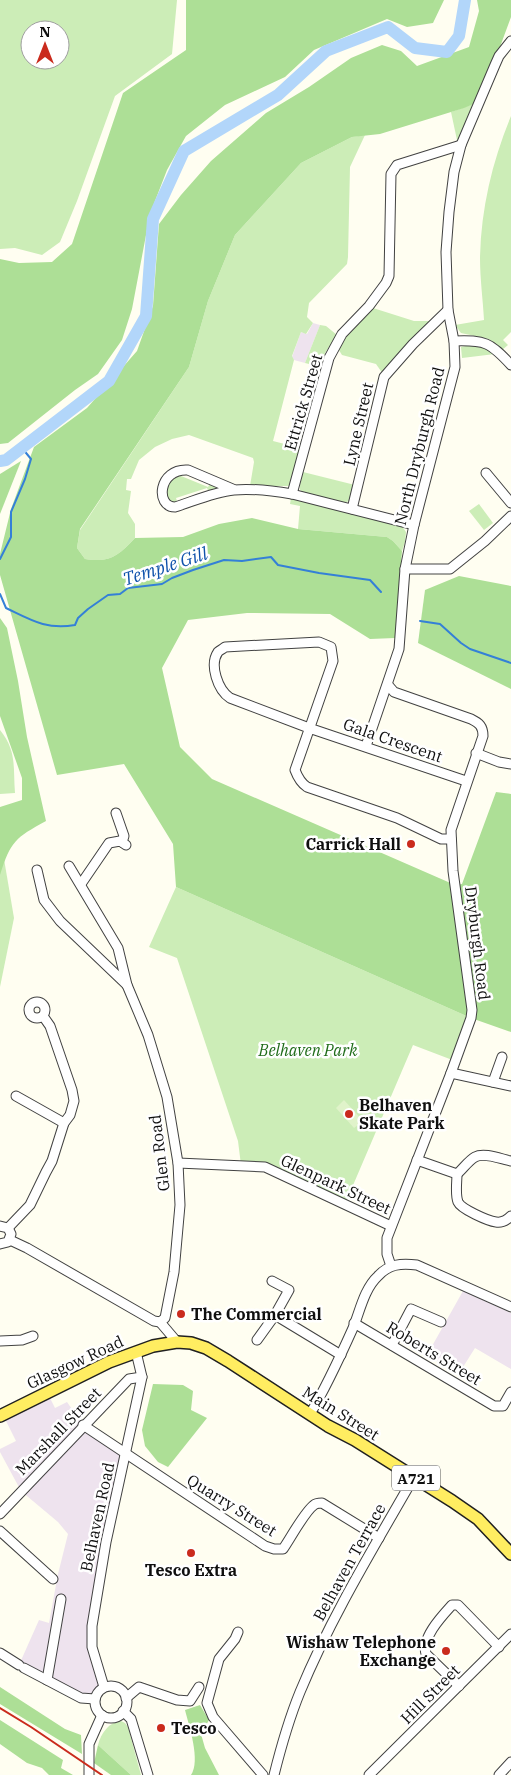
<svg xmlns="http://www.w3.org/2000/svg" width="511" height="1775" viewBox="0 0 511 1775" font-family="'IBM Plex Serif',serif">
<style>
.industrial{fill:#eee3ee}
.green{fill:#ccedb7;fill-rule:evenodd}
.forest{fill:#addf96}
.pitch{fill:#e0f3ca}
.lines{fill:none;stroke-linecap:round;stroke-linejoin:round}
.stream{stroke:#3480d7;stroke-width:2}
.river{stroke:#b2d6fa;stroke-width:12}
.minor-casing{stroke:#424242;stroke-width:11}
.major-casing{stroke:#202020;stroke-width:14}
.minor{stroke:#fff;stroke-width:9}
.major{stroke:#ffed61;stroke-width:11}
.rail{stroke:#ca2b1d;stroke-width:2}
.poi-dot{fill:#ca2b1d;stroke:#fff;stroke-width:2}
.labels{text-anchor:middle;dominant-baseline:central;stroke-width:5;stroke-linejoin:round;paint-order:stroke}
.shield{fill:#fff;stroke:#575757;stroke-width:1}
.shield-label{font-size:15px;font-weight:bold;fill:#0f0f0f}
.street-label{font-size:16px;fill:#0f0f0f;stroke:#fff}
.poi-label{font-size:16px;font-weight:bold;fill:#0f0f0f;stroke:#fff;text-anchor:start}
.park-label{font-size:16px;font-style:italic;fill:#206c1a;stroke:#fff}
.water-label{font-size:18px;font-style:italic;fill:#0f52ab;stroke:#fff}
</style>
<rect width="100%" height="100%" fill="#fffef1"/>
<g class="industrial">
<path d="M313 323 320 325 305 363 294 360 292 357 301 332 307 334Z"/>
<path d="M463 1291 511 1313V1369L475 1348 458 1375 427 1355Z"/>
<path d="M47 1392 55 1408 67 1402 83 1425 126 1455 92 1626 102 1689 96 1696 81 1698 19 1665 39 1620 49 1623 58 1574 68 1534 58 1522 21 1491 0 1452V1449L16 1441 3 1415Z"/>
</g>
<g class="green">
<path d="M0 0H177L172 54 115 96 77 201 60 242 42 255 15 248 0 249ZM30 30H60V60H30Z"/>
<path d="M476 103 461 139 457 140 451 112Z"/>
<path d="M511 116V332L503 340 508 345 502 350 489 339 461 333 455 325 484 320C483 300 480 279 480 258 481 209 492 162 511 116Z"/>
<path d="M365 135 350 167 348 257 347 264 309 303 307 317 313 323 306 334 301 332 292 356 294 360 273 441 300 448 291 483 288 486H250L254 462 253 458 189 435 172 439 155 447 139 460 131 479H127L126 490 131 491 128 513 135 524V538C118 556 110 563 85 559L77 548 80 530 189 367 208 301 235 235 301 163 352 137Z"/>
<path d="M373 308 414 321H431L395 358 383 374 376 364 342 355 337 347 341 341Z"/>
<path d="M320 325 326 326 337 335 325 353 321 367 305 363Z"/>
<path d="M470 345 488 348 495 354 462 358 461 347Z"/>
<path d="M183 471 181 476 208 487 211 482 221 488 209 493 207 488 176 498 178 504 167 502 166 484 168 479Z"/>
<path d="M303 472 355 485 349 501 344 503 305 493 300 490V485Z"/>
<path d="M291 498 402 526 406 532 405 542 402 551 393 541 387 537 298 529 300 506 290 504Z"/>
<path d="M479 504 493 523 484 530 469 511Z"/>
<path d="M0 730C17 751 13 767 15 793L0 794Z"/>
<path d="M0 850 4 859 14 918 0 987Z"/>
<path d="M176 887 471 1018 455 1061 413 1045 345 1204 275 1171 241 1165 238 1141 177 958 149 947Z"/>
<path d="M121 1721 125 1723 128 1727 141 1775H131L98 1745C101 1733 109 1722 121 1721Z"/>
</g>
<g class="forest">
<path d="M186 0H444L433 23 407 27 387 19 314 50 285 77 225 105 186 136 167 170 150 214 132 309 122 340 98 374 75 390 8 443 0 444V259L19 263 52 262 72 244 123 93 186 50Z"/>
<path d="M477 0H511V17L497 55 476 103 464 108 380 134 352 137 301 163 235 235 208 301 189 367 80 529 77 548 85 559C110 563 118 556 135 538L183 537 219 524 252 518 298 529 387 537 393 541 402 551 395 638 370 639 330 614 247 613 188 620 162 668 180 747 212 779 455 885 462 884 496 792 511 794V1032L471 1018 176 887 173 844 124 764 57 775 0 575V554L11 509 34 447 87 408 137 351 153 306 159 224 181 195 211 161 266 113 309 87 351 58 382 45 401 51 417 66 469 47 479 11Z"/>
<path d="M21 461 0 514V474Z"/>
<path d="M459 576 511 586V689L418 643 425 590Z"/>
<path d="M0 618 7 628 18 681 27 737 46 821C15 838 11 841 0 875V807L22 800V778L0 716Z"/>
<path d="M153 1384 183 1385 193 1391 191 1410 207 1418 168 1467 158 1462 145 1446 142 1430Z"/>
<path d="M0 1687 65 1729 81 1735 82 1754 0 1704Z"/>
<path d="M200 1705 209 1720 201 1734 205 1748 219 1775H191C201 1761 189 1726 185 1710Z"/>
<path d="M0 1720 63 1760 61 1768 73 1775H49L42 1768 27 1763 0 1744Z"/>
<path d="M98 1745 131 1775H111L94 1763Z"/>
</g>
<path class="pitch" d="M344 1100 363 1121 354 1128 336 1108Z"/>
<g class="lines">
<g class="stream">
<path d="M0 559 11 537V512L25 479 31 459 22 448"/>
<path d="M0 594 6 608C31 620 46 630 75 625L78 618 88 609 108 595 120 594 128 588 162 584 172 578 193 570 224 560 242 561 271 557 278 565 319 573 370 580 381 592"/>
<path d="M420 621 440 624 461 643 470 649 511 663"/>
</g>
<path class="river" d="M0 461 6 460 109 381 146 316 153 219 184 151 278 95 326 51 388 27 415 48 447 52 459 36 465 0"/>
<g class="minor-casing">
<g id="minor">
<path d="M454 341C485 340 490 342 511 365"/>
<path d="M486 473 511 503"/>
<path d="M235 490 188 470C158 468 155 507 175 507 194 501 214 492 234 490 253 488 274 491 292 494L414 525"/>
<path d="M292 494 329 358 342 334 369 306 386 283 389 276 391 174 397 165 461 145"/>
<path d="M352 509 384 377 413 344 448 310"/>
<path d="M405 569H450L485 541 511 516"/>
<path d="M388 685 394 692 471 719C479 723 483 726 483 736L451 830 453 871 472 1010 471 1018 451 1073 387 1238V1254L391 1266"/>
<path d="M366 746 399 649 405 569 414 525 455 367 454 341 448 310 446 252 449 212 454 172 461 145 495 65 499 56 511 41"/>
<path d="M476 753 499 762 511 764"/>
<path d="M116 813 124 836 122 842"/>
<path d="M451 839H441L397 818 307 787C301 783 298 778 295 770L333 661 331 647 319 642 225 647C223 649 220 650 218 652 209 665 218 690 230 698L309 728 466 781"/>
<path d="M69 866 118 948 127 985 148 1035 167 1097 178 1163 180 1205 174 1272 165 1318 160 1322"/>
<path d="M37 870 44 900 60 921 127 985"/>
<path d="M81 884 109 843 120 841 126 845"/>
<circle cx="37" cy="1010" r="8"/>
<path d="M451 1073 511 1086"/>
<path d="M493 1082 502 1057"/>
<path d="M16 1096 64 1123"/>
<path d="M417 1160 457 1174"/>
<path d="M178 1163 265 1167 391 1226"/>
<path d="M457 1174C457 1182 455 1194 458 1202 461 1209 488 1221 496 1222 502 1223 507 1220 511 1216"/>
<path d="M457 1174C463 1169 468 1161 475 1157 484 1152 501 1159 511 1161"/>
<path d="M0 1226 8 1228 11 1234 8 1242 0 1244"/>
<path d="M8 1228 30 1205 46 1172 52 1161 64 1123 70 1115 74 1101 72 1090 50 1026 43 1016"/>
<path d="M10 1240 27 1248 154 1321 160 1322"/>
<path d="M272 1281 289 1290 275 1315 341 1355"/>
<path d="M160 1322 177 1342"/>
<path d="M354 1323 494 1406H503L511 1392"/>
<path d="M257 1340 275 1315"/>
<path d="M0 1341 22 1340 33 1336"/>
<path d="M392 1345 411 1309 441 1322"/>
<path d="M310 1414C327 1386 340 1357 353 1328 360 1311 364 1289 378 1276 389 1264 401 1263 417 1265L511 1307"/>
<path d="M83 1425 265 1546 274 1549H283C290 1539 305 1511 314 1505 316 1503 319 1503 322 1503L379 1538"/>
<path d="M0 1514 129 1379 142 1377"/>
<path d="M0 1531 53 1579"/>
<path d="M238 1632 235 1639 219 1659 207 1703 213 1717 263 1775"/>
<path d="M0 1653 19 1665"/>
<path d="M24 1668 81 1698 95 1699"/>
<path d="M47 1680 61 1599"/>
<path d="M459 1686 426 1654C421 1638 442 1616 452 1605H458L499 1647"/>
<circle cx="111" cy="1702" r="16"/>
<path d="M104 1687 92 1647V1626L106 1542 142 1377 136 1352"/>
<path d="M126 1698 139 1687 177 1700 190 1701 199 1687"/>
<path d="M123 1711 131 1719 148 1775"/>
<path d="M89 1775V1744L102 1715"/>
<path d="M274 1775C281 1747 289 1719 300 1692 331 1617 374 1547 414 1477"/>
<path d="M369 1775 511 1634"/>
<path d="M499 1775 511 1762"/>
</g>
</g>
<g class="major-casing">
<path id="major" d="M0 1416 109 1362 153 1346 177 1342 191 1343 206 1348 228 1361 328 1426 355 1440 452 1501 478 1519 511 1554"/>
</g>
<use href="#minor" class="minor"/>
<use href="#major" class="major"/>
<path class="rail" d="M0 1708 31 1727 102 1775"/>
</g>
<g class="poi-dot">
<circle cx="411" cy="844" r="5"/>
<circle cx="349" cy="1114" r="5"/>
<circle cx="181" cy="1314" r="5"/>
<circle cx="191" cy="1553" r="5"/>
<circle cx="446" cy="1651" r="5"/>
<circle cx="161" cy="1728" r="5"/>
</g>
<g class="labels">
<rect class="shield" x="392" y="1465.5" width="48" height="25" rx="4"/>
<g class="shield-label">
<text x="416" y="1478">A721</text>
</g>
<g class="street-label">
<text transform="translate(303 402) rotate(-74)">Ettrick Street</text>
<text transform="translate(358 424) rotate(-77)">Lyne Street</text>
<text transform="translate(419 446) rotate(-76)">North Dryburgh Road</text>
<text transform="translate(393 740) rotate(19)">Gala Crescent</text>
<text transform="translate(478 943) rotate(83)">Dryburgh Road</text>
<text transform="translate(159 1153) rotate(-97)">Glen Road</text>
<text transform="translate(336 1184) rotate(25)">Glenpark Street</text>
<text transform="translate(434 1353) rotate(31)">Roberts Street</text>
<text transform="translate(75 1362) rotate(-25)">Glasgow Road</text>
<text transform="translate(341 1413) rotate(32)">Main Street</text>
<text transform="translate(58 1431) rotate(-46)">Marshall Street</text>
<text transform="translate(232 1505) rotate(32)">Quarry Street</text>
<text transform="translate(97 1517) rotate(-78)">Belhaven Road</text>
<text transform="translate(349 1562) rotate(-61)">Belhaven Terrace</text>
<text transform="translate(430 1694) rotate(-45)">Hill Street</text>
</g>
<g class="poi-label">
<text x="401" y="844" text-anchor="end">Carrick Hall</text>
<text x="359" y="1105">Belhaven<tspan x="359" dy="18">Skate Park</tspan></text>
<text x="191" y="1314">The Commercial</text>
<text x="191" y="1570" text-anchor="middle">Tesco Extra</text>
<text x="436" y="1642" text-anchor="end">Wishaw Telephone<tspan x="436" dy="18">Exchange</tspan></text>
<text x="171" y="1728">Tesco</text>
</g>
<g class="park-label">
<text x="308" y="1050">Belhaven Park</text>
</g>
<g class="water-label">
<text transform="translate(165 566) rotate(-18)">Temple Gill</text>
</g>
</g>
<g transform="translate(45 45)"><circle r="24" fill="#ffffff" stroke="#9f9f9f"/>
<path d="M0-4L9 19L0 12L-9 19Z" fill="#ca2b1d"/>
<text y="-8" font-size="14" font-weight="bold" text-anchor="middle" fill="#0f0f0f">N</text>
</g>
</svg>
